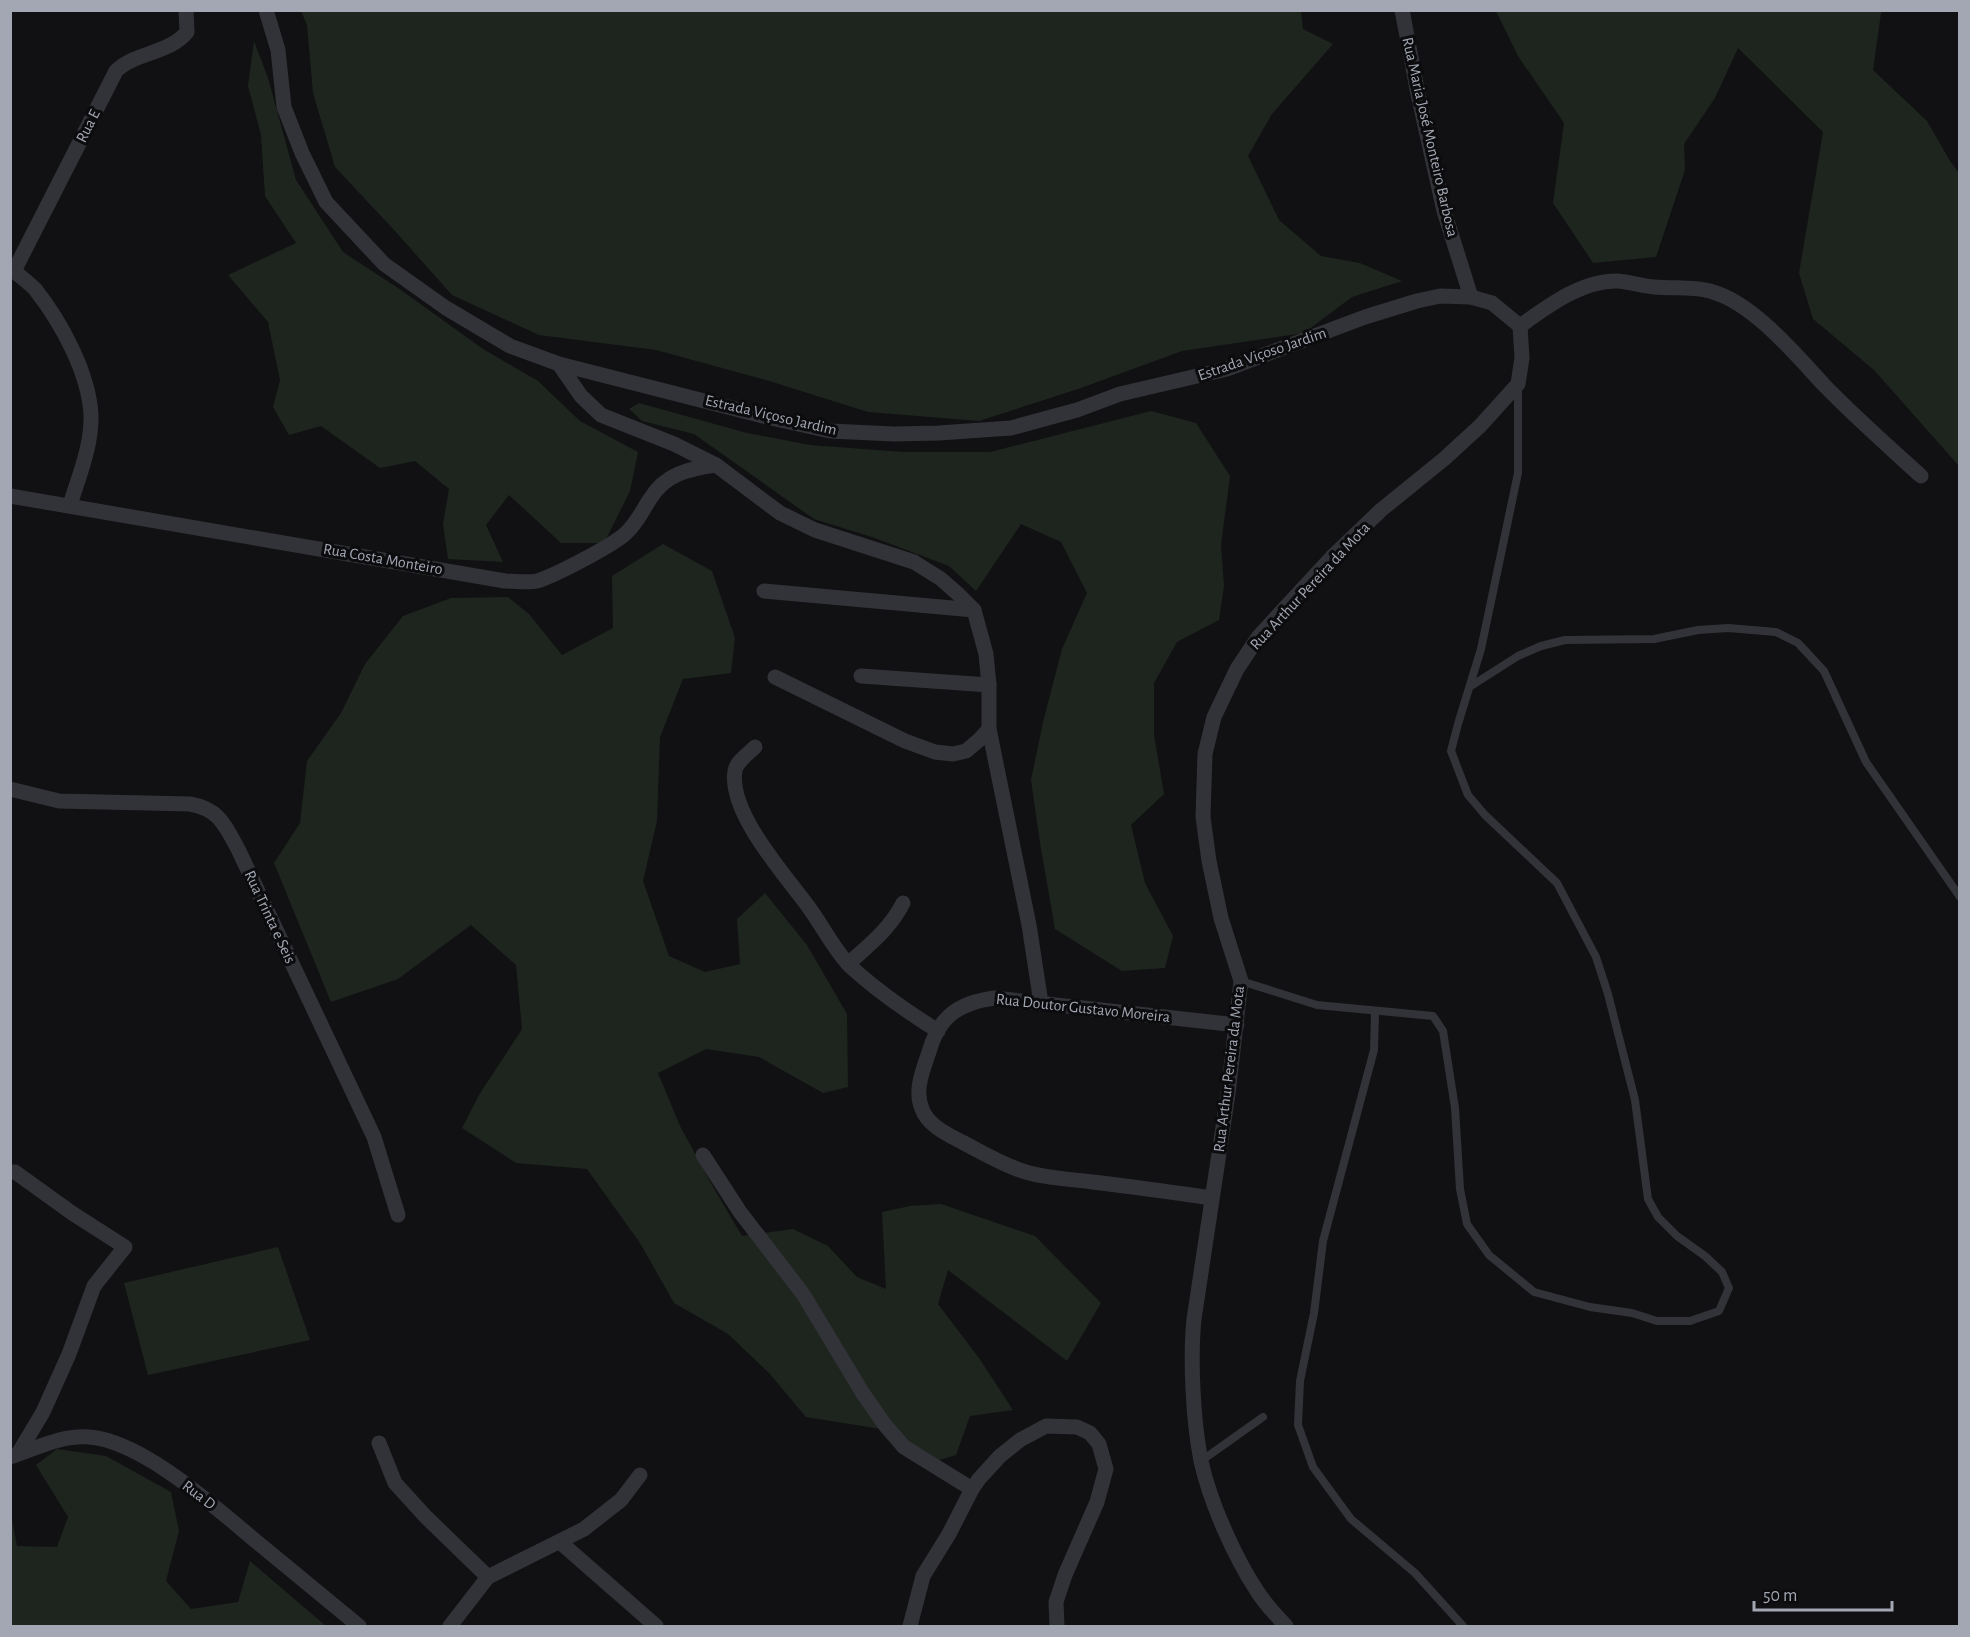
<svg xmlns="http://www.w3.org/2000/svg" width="1970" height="1637" viewBox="0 0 1970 1637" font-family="'Alegreya Sans',sans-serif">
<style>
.green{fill:#1d251e}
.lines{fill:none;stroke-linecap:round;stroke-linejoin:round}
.service{stroke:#323338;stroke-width:8}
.minor{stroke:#323338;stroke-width:15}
.labels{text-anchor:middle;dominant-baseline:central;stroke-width:6;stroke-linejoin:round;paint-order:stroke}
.street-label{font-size:16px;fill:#a2a7b3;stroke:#0c0c0e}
</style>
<rect width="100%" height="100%" fill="#111113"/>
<g class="green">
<path d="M301 11H1301L1303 29 1333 44 1272 114 1248 156 1279 220 1321 256 1360 263 1402 281 1352 297 1304 333 1182 351 1081 388 979 421 868 412 766 380 656 350 539 335 452 295 395 231 335 167 313 93 307 25Z"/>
<path d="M1496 11H1883L1881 13 1873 70 1927 121 1950 161 1959 173V466L1874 370 1813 319 1799 273 1823 132 1738 48 1715 98 1684 144 1685 170 1656 257 1593 263 1553 203 1564 123 1518 56Z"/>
<path d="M254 41 268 78 296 180 343 252 401 290 483 349 538 381 580 421 638 452 630 491 604 543H561L509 495 486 525 503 562 448 559 443 524 449 489 415 461 380 468 321 426 289 435 273 407 280 380 268 322 228 275 296 243 265 196 261 135 248 86Z"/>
<path d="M639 403 747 433 810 445 904 452H990L1151 411 1196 423 1230 476 1221 545 1224 586 1219 620 1177 642 1154 683V735L1164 794 1131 825 1145 883 1173 936 1165 968 1122 971 1055 929 1040 843 1031 780 1043 722 1062 649 1087 593 1061 542 1021 524 976 591 949 566 872 537 814 519 694 434 642 421 629 409Z"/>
<path d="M663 544 712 571 735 638 731 673 683 679 660 737 657 821 643 881 669 956 705 972 740 964 737 919 765 893 807 945 847 1014 848 1087 823 1093 759 1057 706 1049 658 1073 680 1126 712 1185 742 1236 793 1229 828 1246 857 1277 886 1289 882 1212 910 1206 941 1204 1035 1236 1101 1303 1067 1361 948 1270 938 1304 979 1358 1013 1410 970 1416 956 1455 936 1461 887 1430 806 1417 769 1373 728 1334 674 1303 640 1243 587 1169 516 1163 462 1128 479 1095 522 1029 516 965 471 925 398 979 331 1002 274 863 300 823 307 761 341 713 365 664 403 616 451 598 508 597 529 614 562 655 613 628 612 576Z"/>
<path d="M278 1247 310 1340 148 1375 124 1283Z"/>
<path d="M57 1449 106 1456 171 1492 179 1531 166 1581 191 1609 238 1602 250 1561 326 1626H11V1514L17 1546 57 1547 68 1517 36 1465Z"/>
</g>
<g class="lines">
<g class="service">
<path d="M1471 686 1518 656 1541 646 1565 640 1654 639 1698 630 1728 628 1776 632 1798 643 1824 671 1866 762 1960 897"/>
<path d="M1241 981 1317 1005 1433 1016 1443 1031 1455 1108 1460 1189 1467 1224 1489 1255 1534 1292 1590 1307 1632 1313 1657 1321H1690L1719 1311 1729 1288 1722 1272 1705 1256 1677 1236 1658 1217 1648 1199 1635 1100 1608 994 1596 957 1557 883 1485 815 1468 795 1451 751 1458 724 1481 649 1518 473V386"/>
<path d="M1375 1012 1374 1050 1323 1241 1314 1313 1300 1381 1298 1425 1313 1467 1351 1519 1415 1573 1463 1626"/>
<path d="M1201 1461 1263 1417"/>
</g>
<g class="minor">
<path d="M266 10 278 50 284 107 302 153 326 202 384 264 446 308 510 346 559 364 771 418 830 431 894 434 939 433 1011 428 1077 410 1120 394 1227 369 1365 317 1417 301 1440 296 1471 297 1492 303 1520 326"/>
<path d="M1402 10 1418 94 1444 211 1471 297"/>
<path d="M10 271H14L116 71C135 52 169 54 187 32L186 10"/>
<path d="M14 271C21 277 29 283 35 289 61 322 89 373 91 415 92 445 79 476 70 505"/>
<path d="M1520 326C1548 306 1582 280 1618 281 1630 282 1642 286 1654 287 1674 289 1695 286 1713 292 1754 304 1796 355 1824 385 1855 417 1888 446 1921 476"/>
<path d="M559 364 581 396 601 415 674 444 716 465 780 513 815 530 914 562 941 579 958 594 974 610 986 654 989 685V729L979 740 966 751 953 754 935 752 905 741 775 677"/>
<path d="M10 496 505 581C515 581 528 583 537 581 554 576 614 545 626 533 637 523 642 511 650 499 665 474 688 469 716 465"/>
<path d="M764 591 974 610"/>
<path d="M861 676 989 685"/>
<path d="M989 729 1029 925 1041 1003"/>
<path d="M755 747C748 754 736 762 735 771 728 813 787 877 810 909 823 927 835 951 850 966 877 991 906 1011 938 1031"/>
<path d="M10 789 59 801 190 804C219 809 225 825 238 849L374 1137 398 1215"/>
<path d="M848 964C869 945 890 929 903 903"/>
<path d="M703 1155 740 1212 803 1294 862 1392 885 1425 904 1447 972 1489"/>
<path d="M10 1172H15L72 1213 125 1247 94 1286 69 1354 43 1412 18 1454"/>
<path d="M1211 1198C1172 1192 1133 1187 1093 1182 1069 1179 1040 1178 1017 1169 998 1162 981 1152 964 1143 949 1135 928 1126 922 1109 914 1090 923 1070 929 1052 939 1016 959 1003 994 998L1237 1025"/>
<path d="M379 1443 395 1483 426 1517 488 1577"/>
<path d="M10 1457C37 1448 61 1435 89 1437 143 1441 216 1508 257 1542 291 1570 325 1598 359 1626"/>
<path d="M560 1542 656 1626"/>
<path d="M450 1626 488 1577 584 1529 621 1500 640 1475"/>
<path d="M910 1626 923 1576 949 1534 972 1489 979 1479 1000 1456 1020 1440 1046 1426 1077 1427 1090 1433 1099 1444 1106 1469 1097 1502 1065 1575 1056 1602 1057 1626"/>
<path d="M1286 1626C1276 1615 1265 1604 1257 1591 1234 1556 1210 1502 1201 1461 1193 1421 1190 1359 1194 1319L1228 1094 1241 981 1221 918 1209 861 1203 817 1205 754 1214 717 1237 669 1259 636 1332 557 1381 510 1444 459 1480 426 1518 384 1522 358 1520 326"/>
</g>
</g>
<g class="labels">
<g class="street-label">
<text transform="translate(88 126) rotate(-63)">Rua E</text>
<text transform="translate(1430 137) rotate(77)">Rua Maria José Monteiro Barbosa</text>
<text transform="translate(1262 354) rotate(-19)">Estrada Viçoso Jardim</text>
<text transform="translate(771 415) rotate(13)">Estrada Viçoso Jardim</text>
<text transform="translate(383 559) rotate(10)">Rua Costa Monteiro</text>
<text transform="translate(1310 586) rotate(-47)">Rua Arthur Pereira da Mota</text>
<text transform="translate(270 917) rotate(65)">Rua Trinta e Seis</text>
<text transform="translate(1083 1008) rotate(6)">Rua Doutor Gustavo Moreira</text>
<text transform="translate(1229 1069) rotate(-83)">Rua Arthur Pereira da Mota</text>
<text transform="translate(199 1495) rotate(37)">Rua D</text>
</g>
</g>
<rect width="1970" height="1637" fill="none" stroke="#a2a7b3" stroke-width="24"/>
<path d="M1754 1601v9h138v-9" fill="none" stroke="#a2a7b3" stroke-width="3"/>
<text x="1763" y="1601" font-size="18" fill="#a2a7b3" stroke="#0c0c0e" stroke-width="4.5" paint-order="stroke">50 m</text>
</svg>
